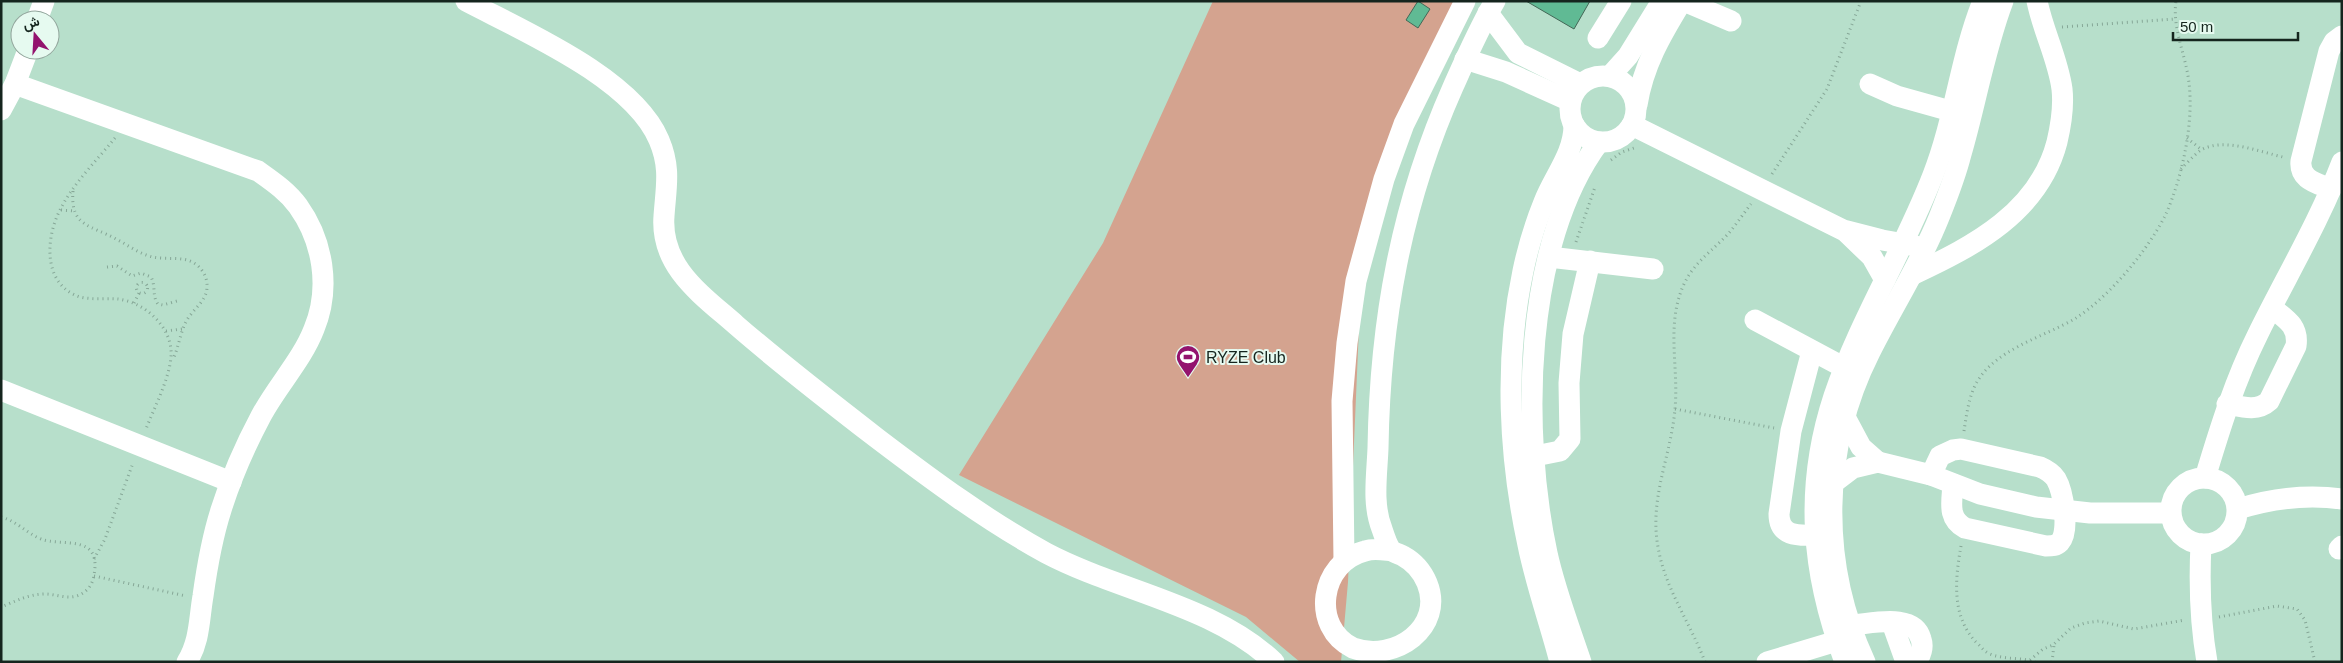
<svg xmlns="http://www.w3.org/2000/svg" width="2343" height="663" viewBox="0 0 2343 663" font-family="Arial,Vazirmatn,sans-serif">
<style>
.green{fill:#d4a38f}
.building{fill:#60ba94;stroke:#436857}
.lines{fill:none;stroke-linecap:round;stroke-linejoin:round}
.path{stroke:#86a797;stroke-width:3;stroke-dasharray:1 4;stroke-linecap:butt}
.minor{stroke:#fff;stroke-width:21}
.labels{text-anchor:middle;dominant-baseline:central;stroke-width:4;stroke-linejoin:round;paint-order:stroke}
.poi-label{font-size:16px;fill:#15251e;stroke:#e6faf0;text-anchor:start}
</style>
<rect width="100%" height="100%" fill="#b7dfcb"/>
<path class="green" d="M1213 1H1459L1411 122 1361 281 1348 582 1341 662H1300L1246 617 959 475 1103 243Z"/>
<g class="building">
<path d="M1418 1 1430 9 1418 28 1406 20Z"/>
<path d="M1526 1H1590L1574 29Z"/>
</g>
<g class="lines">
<g class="path">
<path d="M2062 27 2175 19"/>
<path d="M115 138C97 160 72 185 60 210 45 239 43 285 80 297 92 300 106 298 118 299 143 302 169 324 171 350 173 372 154 408 146 429"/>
<path d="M2187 138 2202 150"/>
<path d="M1611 160 1622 152 1634 148V146"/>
<path d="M2181 169C2187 163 2194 155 2201 150 2224 137 2260 152 2283 157"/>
<path d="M1772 174 1827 89 1861 1"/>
<path d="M73 191C70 227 91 225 116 239 128 245 139 254 153 257 166 260 183 256 194 263 201 267 207 276 207 285 208 300 194 308 187 320 180 332 179 347 173 359"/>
<path d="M61 210 74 211"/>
<path d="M1576 242 1595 187"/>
<path d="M107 267 117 266 132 276 141 273 151 277C156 286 152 297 158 304L163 305 177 301"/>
<circle cx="142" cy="288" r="5.5"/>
<path d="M134 303 139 293"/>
<path d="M166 331 182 329"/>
<path d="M1675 409 1774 428"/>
<path d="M1964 431C1966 418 1968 403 1973 390 1989 350 2043 338 2076 318 2110 296 2147 251 2165 216 2182 179 2194 123 2189 83 2186 55 2172 29 2176 1"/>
<path d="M1 517C17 521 26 533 41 539 62 547 102 533 94 575 93 584 87 592 79 595 68 600 56 594 45 594 29 594 16 601 1 607"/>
<path d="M1961 546C1955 580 1951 618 1978 644 1982 648 1985 652 1990 654 2005 660 2021 657 2035 662"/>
<path d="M94 559 105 539 133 463"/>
<path d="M94 576 186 596"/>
<path d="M2219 617 2277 606 2297 609 2305 620 2315 662"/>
<path d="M2030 660 2043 649 2053 645 2071 628 2085 623 2099 621 2134 629 2185 620"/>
<path d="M1705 662C1690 622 1665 589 1658 547 1649 498 1671 456 1675 409 1679 365 1665 323 1685 282 1695 262 1713 250 1728 234 1736 225 1743 214 1751 204"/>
<path d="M2052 662 2054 645"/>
</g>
<g class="minor">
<path d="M466 1C523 31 633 78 659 140 671 168 666 187 664 216 660 267 702 295 736 325 782 365 830 402 878 439 932 480 986 520 1046 553 1118 591 1214 605 1274 662"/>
<path d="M1684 1 1731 21"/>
<path d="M1488 13 1518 53 1580 84"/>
<path d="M37 20 44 1"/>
<path d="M1598 38 1621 1"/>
<path d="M1465 59 1506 72 1570 101"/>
<circle cx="1603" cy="109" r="33"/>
<path d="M1610 76 1628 56 1662 1"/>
<path d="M15 84 258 171C272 181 287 191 298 206 323 241 331 288 314 329 302 360 277 386 261 416 245 446 231 478 221 510 212 538 207 567 203 596 199 619 200 641 187 662"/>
<path d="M1870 84 1897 96 1965 115"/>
<path d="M1637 105C1643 66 1661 35 1682 1"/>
<path d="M1 110 15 84 28 50"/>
<path d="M1632 125 1843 230 1882 240 1916 246"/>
<path d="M2331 189C2317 183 2299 180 2301 161L2329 51 2334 42 2342 36"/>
<path d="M1847 233 1872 257 1885 280"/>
<path d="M1549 257 1653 269"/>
<path d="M1914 274C1974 246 2039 212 2057 142 2061 125 2064 107 2062 89 2058 59 2043 31 2037 1"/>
<path d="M1755 320 1845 368"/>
<path d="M1812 351 1791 431 1779 514C1779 536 1797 536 1815 535"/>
<path d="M1 390 231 482"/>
<path d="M2227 404C2242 407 2257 412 2269 401L2296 346C2299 326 2286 319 2272 308"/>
<path d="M1845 417 1861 447 1878 462"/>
<path d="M1535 456 1560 451 1570 439 1569 383 1573 334 1590 261"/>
<path d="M1931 475 1940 456 1953 450 1961 449 2040 467C2047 470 2052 473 2056 479 2063 491 2070 531 2060 542 2056 546 2052 546 2046 546L1965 528C1947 518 1952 502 1953 484"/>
<circle cx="2204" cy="511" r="33"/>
<path d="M2205 478C2220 428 2235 380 2258 334 2286 277 2319 222 2342 162"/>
<path d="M1832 484 1853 468 1878 462 1931 475 1980 494 2036 507 2090 513H2170"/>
<path d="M2238 509C2273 498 2305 494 2342 499"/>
<path d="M2201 544C2199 584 2200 622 2207 662"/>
<path d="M2339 549 2342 546"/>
<path d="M1392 551C1383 550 1374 548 1365 551 1320 562 1310 627 1353 648 1395 663 1445 627 1427 583 1422 571 1414 562 1403 556 1400 554 1394 553 1391 550 1387 545 1384 535 1382 529 1372 504 1377 475 1378 448 1380 321 1401 204 1453 87 1466 58 1479 28 1495 1"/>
<path d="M1344 561 1342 401 1347 343 1356 281 1384 179 1404 124 1465 1"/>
<path d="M1892 623 1906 662"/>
<path d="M1850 625C1871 624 1914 612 1921 639 1924 648 1921 655 1916 662"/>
<path d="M1560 662C1550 623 1536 585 1528 545 1509 457 1504 360 1523 271 1528 247 1535 224 1544 202 1554 176 1574 154 1574 125"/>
<path d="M1581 662C1569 626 1555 590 1547 553 1521 432 1523 244 1599 142"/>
<path d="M1767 662 1837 641"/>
<path d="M1845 662C1811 573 1804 487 1834 396 1860 320 1904 250 1933 175 1955 119 1960 58 1983 1"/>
<path d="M1865 662C1819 563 1821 449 1870 352 1893 306 1921 263 1940 215 1948 195 1956 174 1961 154 1976 103 1984 51 2003 1"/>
</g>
</g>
<defs>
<g id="stadium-pin" transform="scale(1.25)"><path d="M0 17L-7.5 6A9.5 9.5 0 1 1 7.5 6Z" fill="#93136e" stroke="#e6faf0"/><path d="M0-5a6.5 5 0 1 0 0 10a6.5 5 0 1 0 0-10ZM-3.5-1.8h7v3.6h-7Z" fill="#fff"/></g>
</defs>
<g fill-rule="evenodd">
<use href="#stadium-pin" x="1188" y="357"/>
</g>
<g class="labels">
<g class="poi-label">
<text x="1206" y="357">RYZE Club</text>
</g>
</g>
<rect width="2343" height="663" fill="none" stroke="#15251e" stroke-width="5"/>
<g transform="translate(35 35) rotate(342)"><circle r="24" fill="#e6faf0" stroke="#92a59c"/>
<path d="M0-4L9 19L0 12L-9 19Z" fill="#93136e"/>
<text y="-8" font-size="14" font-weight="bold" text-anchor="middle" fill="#15251e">ش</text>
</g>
<path d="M2173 32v8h125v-8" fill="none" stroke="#15251e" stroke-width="2.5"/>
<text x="2180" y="32" font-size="15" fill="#15251e" stroke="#e6faf0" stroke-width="4" paint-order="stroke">50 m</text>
</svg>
